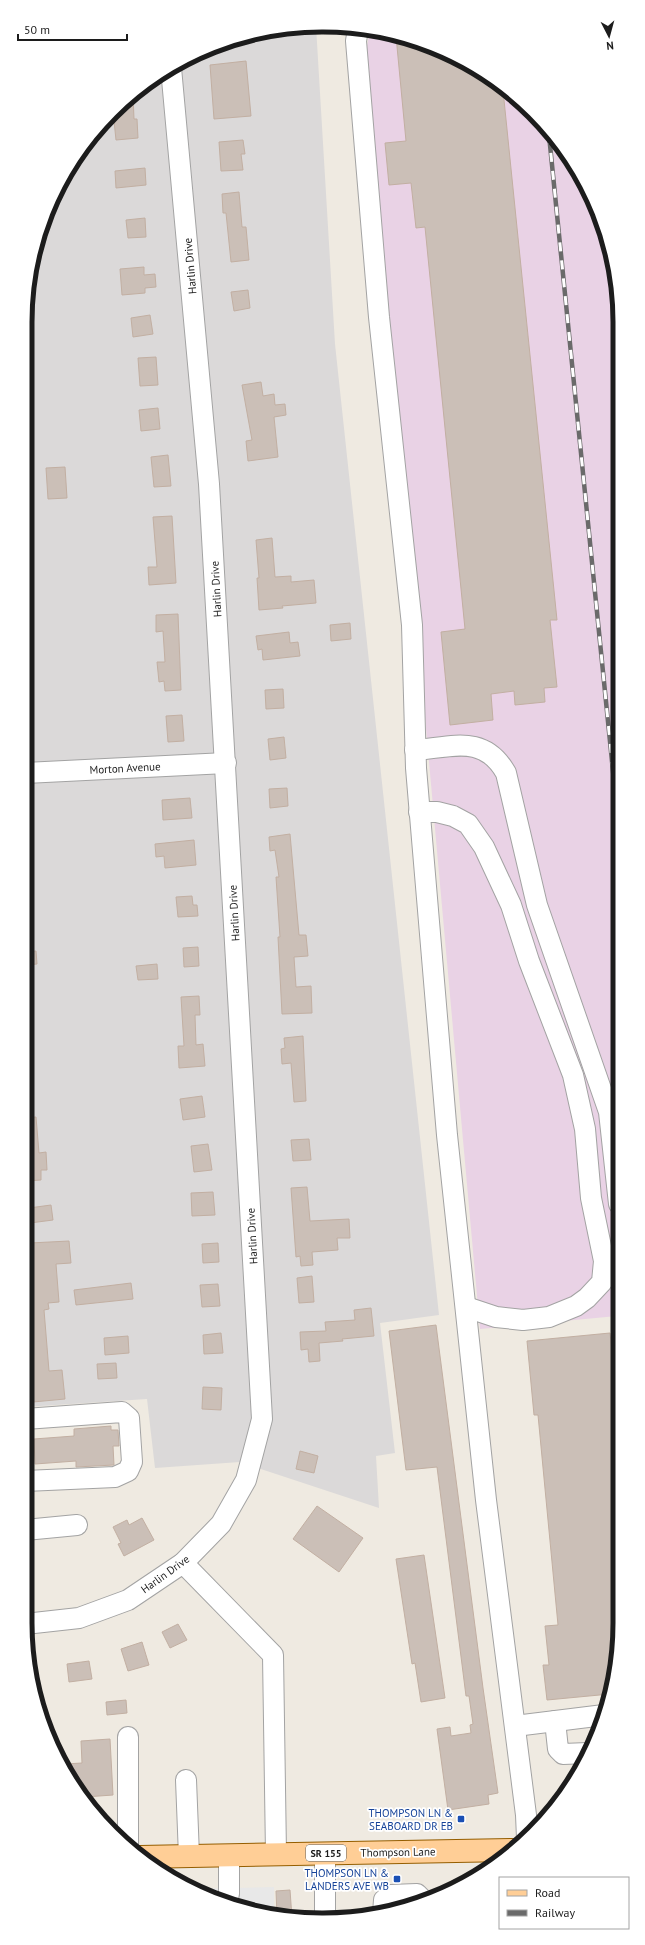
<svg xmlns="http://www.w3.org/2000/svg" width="645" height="1945" viewBox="0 0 645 1945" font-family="'PT Sans',sans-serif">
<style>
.residential{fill:#dbd9d9}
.industrial{fill:#e9d2e5}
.parking{fill:#e8e8e8}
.building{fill:#cbbfb7;stroke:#c2afa2}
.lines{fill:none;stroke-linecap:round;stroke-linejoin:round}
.minor-casing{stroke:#a3a3a3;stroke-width:22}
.major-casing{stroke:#955e00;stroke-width:24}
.minor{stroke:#fff;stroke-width:20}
.major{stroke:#ffce96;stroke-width:22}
.rail-casing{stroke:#6a6a6a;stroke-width:4.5}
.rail{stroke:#fff;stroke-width:3;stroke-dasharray:9;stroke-linecap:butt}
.transit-dot{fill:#1a4fb4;stroke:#fff;stroke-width:1.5}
.labels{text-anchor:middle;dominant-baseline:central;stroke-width:3.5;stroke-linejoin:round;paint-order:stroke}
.shield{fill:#fff;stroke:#606060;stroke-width:1}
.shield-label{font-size:10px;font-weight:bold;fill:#1c1c1c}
.street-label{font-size:11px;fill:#1c1c1c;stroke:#fff}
.transit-label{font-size:11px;fill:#164399;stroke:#fff;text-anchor:end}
.rim{fill:none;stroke:#1c1c1c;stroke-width:5}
</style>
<rect width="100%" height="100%" fill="#efeae1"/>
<path class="residential" d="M316 26 335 344 439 1315 380 1323 395 1453 376 1456 379 1508 240 1462 155 1468 147 1399 25 1407V323L31 264 48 208 75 157 112 112 157 75 209 48 265 31Z"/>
<path class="industrial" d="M370 30 381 31 471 65 533 112 589 191 617 283 619 1318 617 1316 480 1329 390 328 369 155 365 57Z"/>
<path class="parking" d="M274 1887V1915L190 1889Z"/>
<g class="building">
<path d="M396 36 471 65 503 90 557 620H550L557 687 544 688 545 702 515 705 514 691 491 694 493 720 450 725 441 632 465 629 425 227 416 228 411 183 389 185 385 143 406 141Z"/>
<path d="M246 61 251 116 214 119 210 65Z"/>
<path d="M133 95 134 119H137L138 138 116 140 113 111Z"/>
<path d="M243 140 245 154H241L243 170 221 171 219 142Z"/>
<path d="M145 168 146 185 116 188 115 171Z"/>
<path d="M239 192 242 227H246L249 260 231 262 226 213H223L222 194Z"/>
<path d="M145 218 146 237 128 238 126 220Z"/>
<path d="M144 267V275L155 274 156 287 145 288V293L122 295 120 269Z"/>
<path d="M248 290 250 308 234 311 231 292Z"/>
<path d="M150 315 153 334 133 337 131 318Z"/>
<path d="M156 357 158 385 140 386 138 358Z"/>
<path d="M261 382 263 396 274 394 275 405 285 404 286 415 274 417 278 457 248 461 246 441 252 440 242 385Z"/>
<path d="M158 408 160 429 141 431 139 410Z"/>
<path d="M168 455 171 486 154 487 151 457Z"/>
<path d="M65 467 67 498 48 499 46 468Z"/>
<path d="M172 516 176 583 149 585 148 567H157L153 517Z"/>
<path d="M272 538 275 577 291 576V582L314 580 316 603 282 606 283 608 259 610 257 578H259L256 540Z"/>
<path d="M178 614 181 690 165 691 164 681 159 682 157 662H165L163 631 156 632V615Z"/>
<path d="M350 623 351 639 331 641 330 625Z"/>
<path d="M289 632 290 643 298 642 300 656 263 660 262 649 258 650 256 636Z"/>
<path d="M283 689 284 708 266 709 265 690Z"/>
<path d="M182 715 184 741 168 742 166 716Z"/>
<path d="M284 737 286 758 270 760 268 739Z"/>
<path d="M287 788 288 806 270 808 269 789Z"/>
<path d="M190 798 192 818 163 820 162 800Z"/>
<path d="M290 834 299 935H306L308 956 294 957 296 987 311 986 312 1013 282 1014 278 937H280L276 877H279L275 850 270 851 269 837Z"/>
<path d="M194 840 196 865 165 868 164 856 156 857 155 844Z"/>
<path d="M192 896 193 905H197L198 916 178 917 176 897Z"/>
<path d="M198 947 199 966 184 967 183 948Z"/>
<path d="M36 951 37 964 25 965V952Z"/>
<path d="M157 964 158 979 138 980 136 966Z"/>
<path d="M199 996 200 1015H195L196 1045 203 1044 205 1066 179 1068 178 1046H184L181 997Z"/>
<path d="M303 1036 306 1101 294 1102 291 1063 282 1064 281 1049 285 1048 284 1038Z"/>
<path d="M202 1096 205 1117 183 1120 180 1099Z"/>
<path d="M36 1117 39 1153 46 1152 47 1170H41V1180L25 1181V1118Z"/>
<path d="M309 1139 311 1160 293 1161 291 1140Z"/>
<path d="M208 1144 212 1170 194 1172 191 1146Z"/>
<path d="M307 1187 310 1221 349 1219 350 1238H337L338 1250 312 1252 313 1265 301 1266 300 1256 296 1257 291 1188Z"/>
<path d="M213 1192 215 1215 192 1216 191 1193Z"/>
<path d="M51 1205 53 1220 30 1223 29 1208Z"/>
<path d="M69 1241 71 1263 56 1264 59 1302 48 1303 49 1309 44 1310 49 1371 62 1370 65 1399 33 1402 28 1326H31L28 1287H33L30 1243Z"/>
<path d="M218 1243 219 1262 203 1263 202 1244Z"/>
<path d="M312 1276 314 1302 299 1303 297 1278Z"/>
<path d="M131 1283 133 1299 76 1305 74 1290Z"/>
<path d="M218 1284 220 1306 202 1307 200 1285Z"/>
<path d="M371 1308 374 1336 342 1339 343 1341 319 1343 320 1361 309 1362 308 1349 301 1350 300 1332 326 1331 325 1322 355 1320 354 1310Z"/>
<path d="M436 1325 483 1688 498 1793 488 1795 489 1804 448 1810 437 1729 450 1727 451 1736 471 1733 470 1725 473 1724 469 1696H466L437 1467 406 1470 389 1331Z"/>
<path d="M221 1333 223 1353 204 1354 203 1335Z"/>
<path d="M610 1333 620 1427V1622L614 1681 610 1694 547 1700 543 1665H549L545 1626 558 1625 538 1415H534L527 1341Z"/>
<path d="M128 1336 129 1353 105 1355 104 1338Z"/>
<path d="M116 1363 117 1378 98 1379 97 1364Z"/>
<path d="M203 1387 222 1388 221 1410 202 1409Z"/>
<path d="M111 1426V1430H118L119 1446H113L114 1465 76 1467V1461L35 1464 34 1439 74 1436V1429Z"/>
<path d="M300 1451 318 1456 314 1473 296 1469Z"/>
<path d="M317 1506 363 1538 339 1572 293 1539Z"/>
<path d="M142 1518 154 1540 124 1556 118 1544 121 1543 113 1527 127 1520 129 1525Z"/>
<path d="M424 1555 445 1698 421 1702 415 1663 412 1664 396 1559Z"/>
<path d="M178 1624 187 1640 170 1648 162 1632Z"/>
<path d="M142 1642 149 1665 128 1671 121 1649Z"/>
<path d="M89 1661 92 1679 69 1682 67 1664Z"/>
<path d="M126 1700 127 1713 107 1715 106 1702Z"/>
<path d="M110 1739 113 1795 85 1797 65 1764 82 1763 81 1741Z"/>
<path d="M290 1890 292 1918 277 1915 276 1891Z"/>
</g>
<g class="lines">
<g class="minor-casing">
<g id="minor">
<path d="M358 29 356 41 379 317 412 625 416 768 447 1135 486 1500 526 1815 527 1838"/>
<path d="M415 750C453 747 484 734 506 773L537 905 609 1112 619 1204"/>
<path d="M25 773 226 763"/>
<path d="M419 812H437L453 816 468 824 484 847 511 905 529 961 573 1075 585 1129 591 1198 604 1261 602 1282 587 1298 576 1306 549 1317 523 1320 496 1317 466 1307"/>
<path d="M25 1419 122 1412 129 1418 132 1462 128 1471 115 1477 25 1481"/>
<path d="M25 1530 77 1525"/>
<path d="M183 1563 273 1655 276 1854"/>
<path d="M25 1624 79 1618 128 1600 183 1563 221 1524 246 1480 262 1419 209 484 171 68"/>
<path d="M555 1721 558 1749 563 1754 588 1753"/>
<path d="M515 1726 604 1715"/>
<path d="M128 1737V1846"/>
<path d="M186 1780 189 1856"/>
<path d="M325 1853V1919"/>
<path d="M229 1855V1894"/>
<path d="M383 1913 384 1900 391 1895 417 1894 422 1899"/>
</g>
</g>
<g class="major-casing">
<path id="major" d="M140 1857 512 1850"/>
</g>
<use href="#minor" class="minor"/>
<use href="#major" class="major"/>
<g class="rail-casing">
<path id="rail" d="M549 135 618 821"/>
</g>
<use href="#rail" class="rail"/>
</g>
<g class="transit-dot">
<rect x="457" y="1815" width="8" height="8" rx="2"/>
<rect x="393" y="1875" width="8" height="8" rx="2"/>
</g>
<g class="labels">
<rect class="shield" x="306" y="1845" width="40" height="16" rx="3"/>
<g class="shield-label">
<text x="326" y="1853">SR 155</text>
</g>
<g class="street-label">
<text transform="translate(190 266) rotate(-95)">Harlin Drive</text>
<text transform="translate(216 589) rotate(-93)">Harlin Drive</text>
<text transform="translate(125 768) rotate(-3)">Morton Avenue</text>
<text transform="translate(234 913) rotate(-93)">Harlin Drive</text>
<text transform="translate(252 1236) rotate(-93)">Harlin Drive</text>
<text transform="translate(165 1574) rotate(-36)">Harlin Drive</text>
<text transform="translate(398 1852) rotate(-1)">Thompson Lane</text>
</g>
<g class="transit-label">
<text x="453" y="1813">THOMPSON LN &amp;<tspan x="453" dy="13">SEABOARD DR EB</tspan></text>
<text x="389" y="1873">THOMPSON LN &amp;<tspan x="389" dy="13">LANDERS AVE WB</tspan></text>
</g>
</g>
<path d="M0 0H645V1945H0ZM322 32H323A290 290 0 0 1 613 322V1623A290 290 0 0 1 323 1913H322A290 290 0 0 1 32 1623V322A290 290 0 0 1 322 32Z" fill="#fff" fill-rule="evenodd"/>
<path class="rim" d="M322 32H323A290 290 0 0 1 613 322V1623A290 290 0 0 1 323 1913H322A290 290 0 0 1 32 1623V322A290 290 0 0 1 322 32Z"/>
<rect x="499" y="1877" width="130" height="52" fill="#ffffff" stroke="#a4a4a4"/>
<rect x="507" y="1890" width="20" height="6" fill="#ffce96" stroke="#a4a4a4"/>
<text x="535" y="1897" font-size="12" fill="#1c1c1c">Road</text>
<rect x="507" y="1910" width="20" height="6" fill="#6a6a6a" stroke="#a4a4a4"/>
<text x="535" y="1917" font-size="12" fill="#1c1c1c">Railway</text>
<g transform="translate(609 36) rotate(174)" stroke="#ffffff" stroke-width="3" paint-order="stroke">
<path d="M0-3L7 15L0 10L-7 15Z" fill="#1c1c1c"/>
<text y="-6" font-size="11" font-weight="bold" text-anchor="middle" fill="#1c1c1c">N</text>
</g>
<path d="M18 34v6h109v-6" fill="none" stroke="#1c1c1c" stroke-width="2"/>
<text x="24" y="34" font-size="12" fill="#1c1c1c" stroke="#ffffff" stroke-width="3" paint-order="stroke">50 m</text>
</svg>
